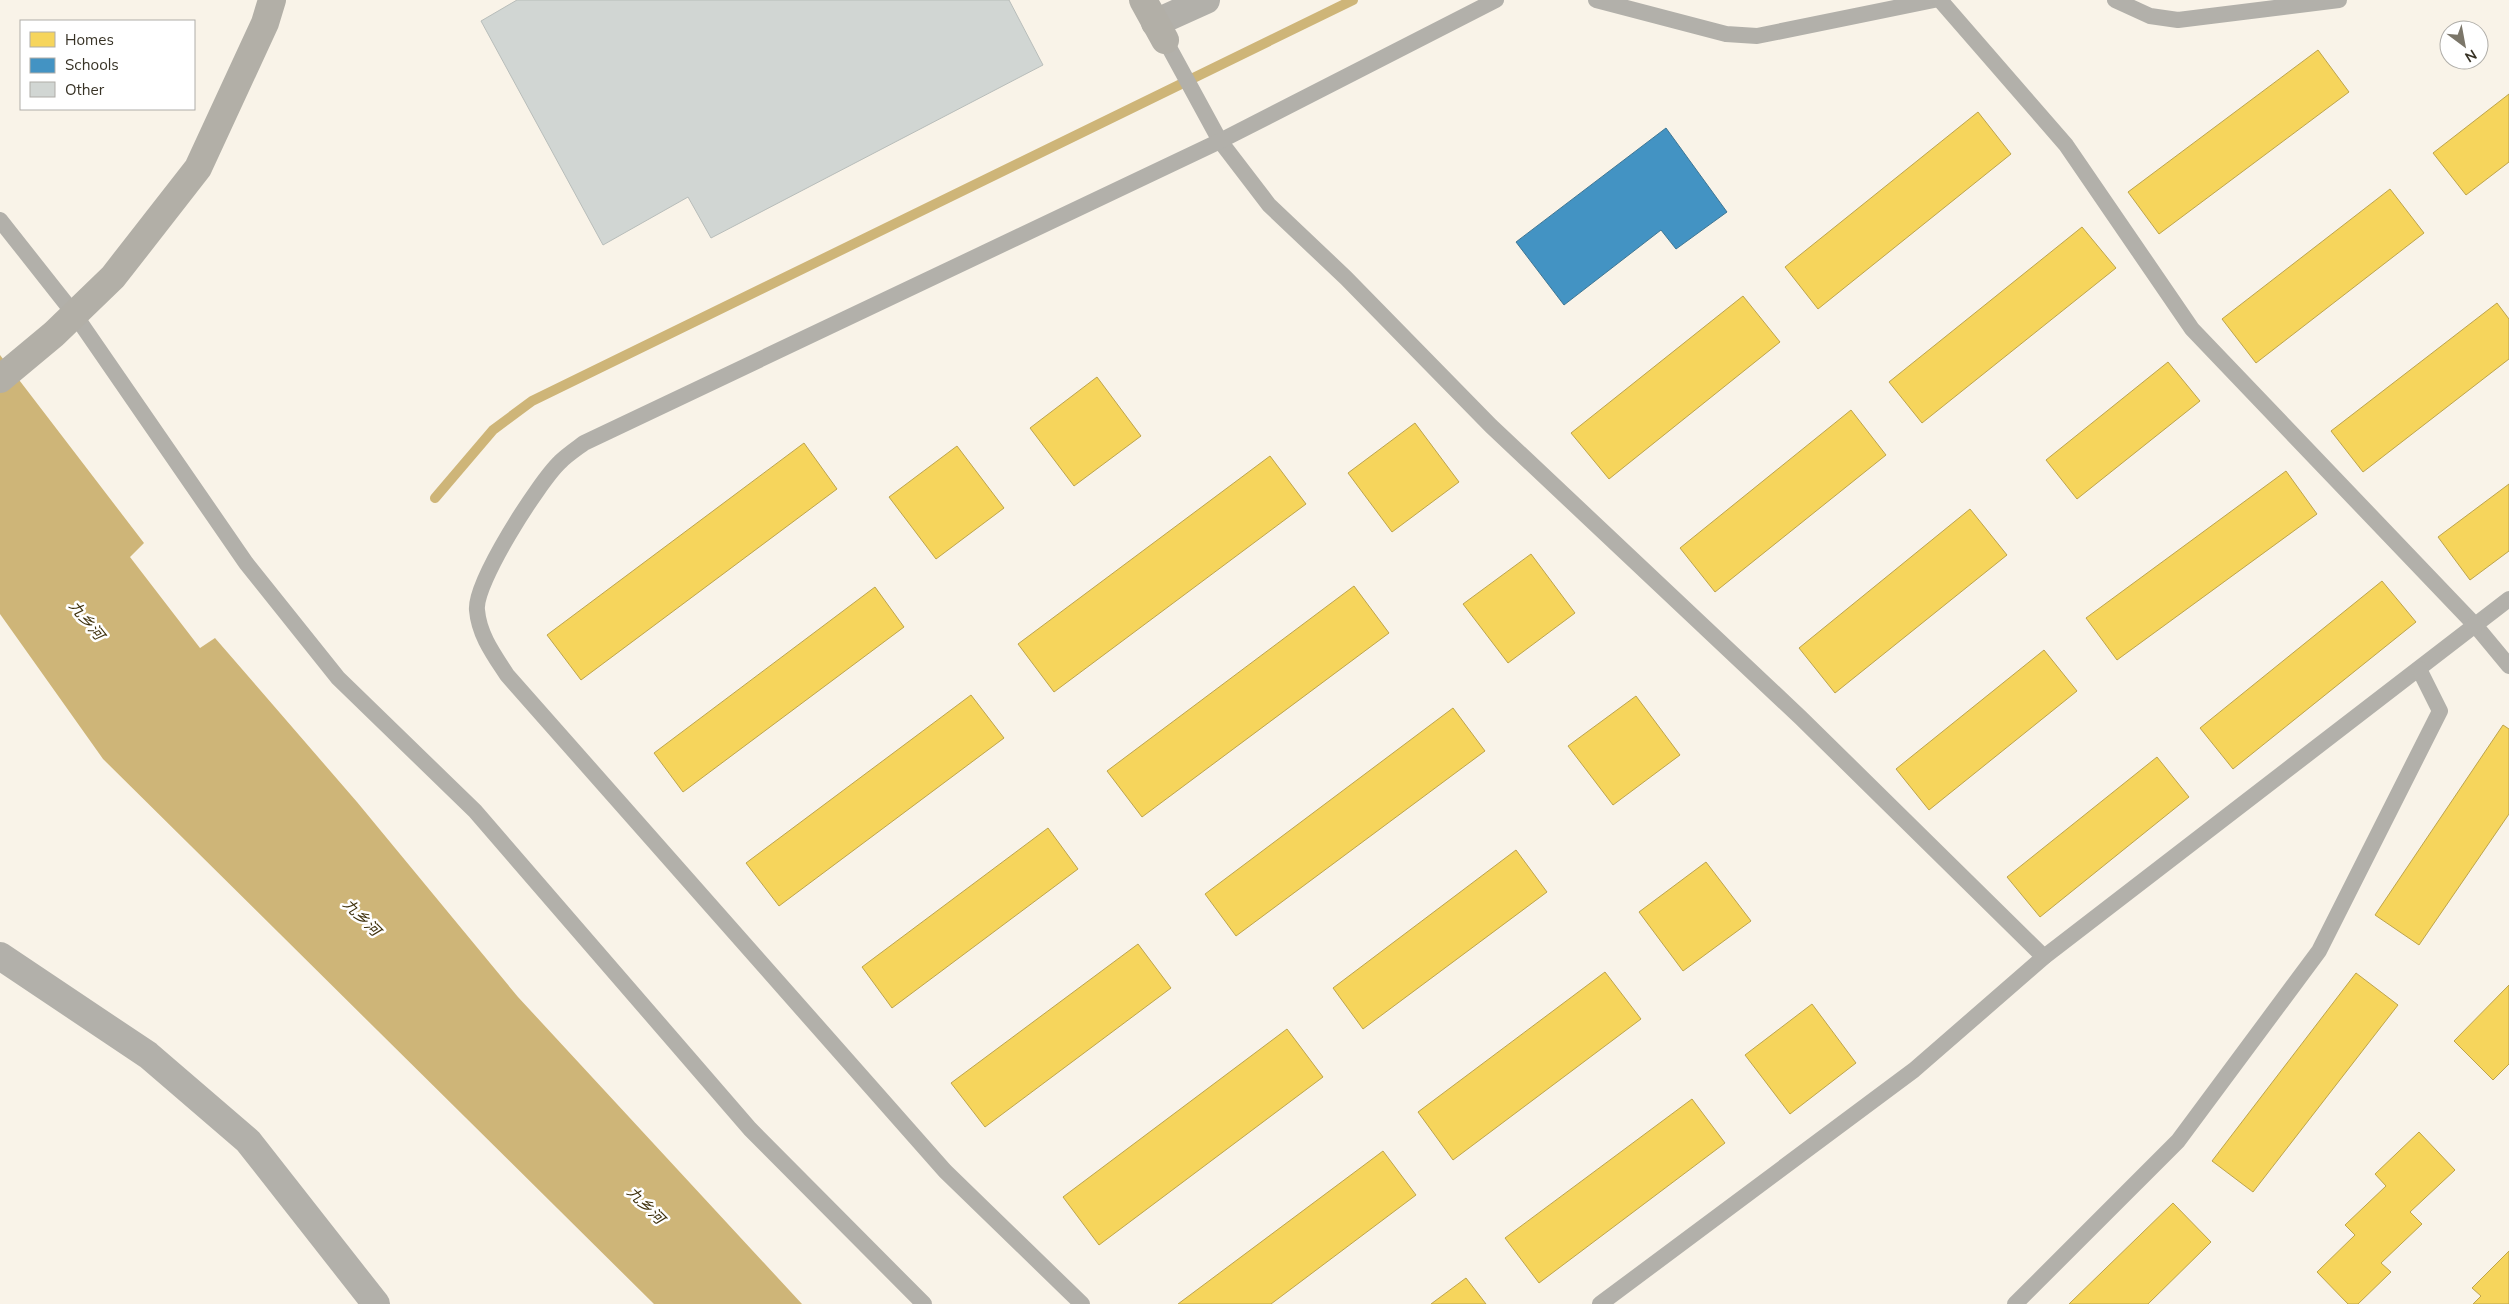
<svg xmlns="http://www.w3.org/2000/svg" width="2509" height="1304" viewBox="0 0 2509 1304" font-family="Mulish,'Noto Sans SC',sans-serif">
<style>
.water{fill:#ceb578}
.homes{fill:#f6d55c;stroke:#bda44c}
.schools{fill:#4393c3;stroke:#3f7694}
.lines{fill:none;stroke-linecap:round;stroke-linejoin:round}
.stream{stroke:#ceb578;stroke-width:10}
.building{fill:#d1d6d3;stroke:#b8bdba}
.lane{stroke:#b2b0aa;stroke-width:16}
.street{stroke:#b2b0aa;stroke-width:28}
.secondary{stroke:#b2afa7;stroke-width:28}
.labels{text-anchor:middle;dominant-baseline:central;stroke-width:5;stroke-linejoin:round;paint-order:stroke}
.water-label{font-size:15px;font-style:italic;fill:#3f310c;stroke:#fff}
</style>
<rect width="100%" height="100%" fill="#f9f3e8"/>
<path class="water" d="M0 355 144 543 130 557 200 648 215 638 357 802 518 997 802 1304H654L103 759 0 614Z"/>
<g class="homes">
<path d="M2318 50 2349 92 2159 234 2128 192Z"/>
<path d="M2509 94V162L2466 195 2433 153Z"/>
<path d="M1978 112 2011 154 1818 309 1785 267Z"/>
<path d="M2390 189 2424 233 2256 363 2222 319Z"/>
<path d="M2082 227 2116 268 1922 423 1889 382Z"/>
<path d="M1743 296 1780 342 1609 479 1571 433Z"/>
<path d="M2497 303 2509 319V359L2363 472 2331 431Z"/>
<path d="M2168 362 2200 401 2077 499 2046 460Z"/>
<path d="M1097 377 1141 436 1074 486 1030 428Z"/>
<path d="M1851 410 1886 455 1715 592 1680 548Z"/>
<path d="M1415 423 1459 482 1392 532 1348 473Z"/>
<path d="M804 443 837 489 581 680 547 635Z"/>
<path d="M957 446 1004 508 936 559 889 497Z"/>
<path d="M1270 456 1306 504 1054 692 1018 644Z"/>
<path d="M2286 471 2317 514 2117 660 2086 618Z"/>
<path d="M2509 484V551L2470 580 2438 537Z"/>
<path d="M1970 509 2007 555 1835 693 1799 648Z"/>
<path d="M1531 554 1575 613 1508 663 1463 604Z"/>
<path d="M2382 581 2416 622 2233 769 2200 728Z"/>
<path d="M1354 586 1389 633 1142 817 1107 771Z"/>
<path d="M875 587 904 627 683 792 654 753Z"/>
<path d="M2044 650 2077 691 1929 810 1896 769Z"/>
<path d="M971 695 1004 738 779 906 746 863Z"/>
<path d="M1636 696 1680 755 1613 805 1568 746Z"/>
<path d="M1453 708 1485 751 1236 936 1205 894Z"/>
<path d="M2503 725 2509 729V814L2419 945 2375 915Z"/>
<path d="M2157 757 2189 797 2040 917 2007 877Z"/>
<path d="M1048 828 1078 869 892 1008 862 967Z"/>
<path d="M1516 850 1547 892 1363 1029 1333 988Z"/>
<path d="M1706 862 1751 921 1683 971 1639 912Z"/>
<path d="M1138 944 1171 988 985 1127 951 1083Z"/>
<path d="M1605 972 1641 1019 1453 1160 1418 1112Z"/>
<path d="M2356 973 2398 1005 2253 1192 2212 1161Z"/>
<path d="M2509 985V1064L2493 1080 2454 1041Z"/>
<path d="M1812 1004 1856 1063 1790 1114 1745 1055Z"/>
<path d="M1287 1029 1323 1077 1099 1245 1063 1197Z"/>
<path d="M1692 1099 1725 1143 1539 1283 1505 1238Z"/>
<path d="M2419 1132 2455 1170 2410 1212 2422 1224 2381 1263 2391 1272 2358 1304H2348L2317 1272 2355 1235 2345 1225 2386 1186 2375 1174Z"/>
<path d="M1383 1151 1416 1195 1271 1304H1178Z"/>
<path d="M2173 1203 2211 1242 2148 1304H2069Z"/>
<path d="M2509 1251V1304H2473L2481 1296 2472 1288Z"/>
<path d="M1466 1278 1486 1304H1431Z"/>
</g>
<path class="schools" d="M1666 128 1727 212 1676 249 1661 230 1564 305 1516 242Z"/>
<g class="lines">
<path class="stream" d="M435 498 493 430 532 401 1353 0"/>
</g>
<path class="building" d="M517 0H1009L1043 65 711 238 688 197 603 245 481 21Z"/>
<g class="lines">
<g class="lane">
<path d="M1596 0 1726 34 1757 36 1934 0"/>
<path d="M1940 0 2066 145 2192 329 2475 625 2509 666"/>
<path d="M2115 0 2150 16 2178 20 2339 0"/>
<path d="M1165 40 1220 141 1269 205 1346 278 1491 426 1801 718 2044 957"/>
<path d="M0 220 75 315 246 563 338 678 475 811 750 1129 924 1304"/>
<path d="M1082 1304 945 1171 507 675C494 655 479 635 477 610 474 583 539 482 560 462 567 455 576 449 584 443L1220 141 1496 0"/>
<path d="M1600 1304 1914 1070 2044 957 2509 599"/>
<path d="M2015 1304 2178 1141 2319 951 2440 711 2419 669"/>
</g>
<g class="street">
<path d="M1155 23 1206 0"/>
<path d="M0 956 148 1055 248 1141 376 1304"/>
</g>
<g class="secondary">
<path d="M1143 0 1165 40"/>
<path d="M0 379 54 334 113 277 198 168 265 23 272 0"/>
</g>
</g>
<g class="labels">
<g class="water-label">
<text transform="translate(87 620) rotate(51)">九乡河</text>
<text transform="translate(362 917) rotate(45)">九乡河</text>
<text transform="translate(646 1205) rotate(45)">九乡河</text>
</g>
</g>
<rect x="20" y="20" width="175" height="90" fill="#ffffff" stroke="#afada8"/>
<rect x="30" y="32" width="25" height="15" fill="#f6d55c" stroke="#afada8"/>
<text x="65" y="45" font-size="15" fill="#373225">Homes</text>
<rect x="30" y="58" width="25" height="15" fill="#4393c3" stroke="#afada8"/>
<text x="65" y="70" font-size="15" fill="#373225">Schools</text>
<rect x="30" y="82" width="25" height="15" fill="#d1d6d3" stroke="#afada8"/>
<text x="65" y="95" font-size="15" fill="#373225">Other</text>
<g transform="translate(2464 45) rotate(148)"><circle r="24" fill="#ffffff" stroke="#afada8"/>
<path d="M0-4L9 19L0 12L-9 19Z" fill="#7b7669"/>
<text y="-8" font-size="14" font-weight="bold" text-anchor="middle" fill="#373225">N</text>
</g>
</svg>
